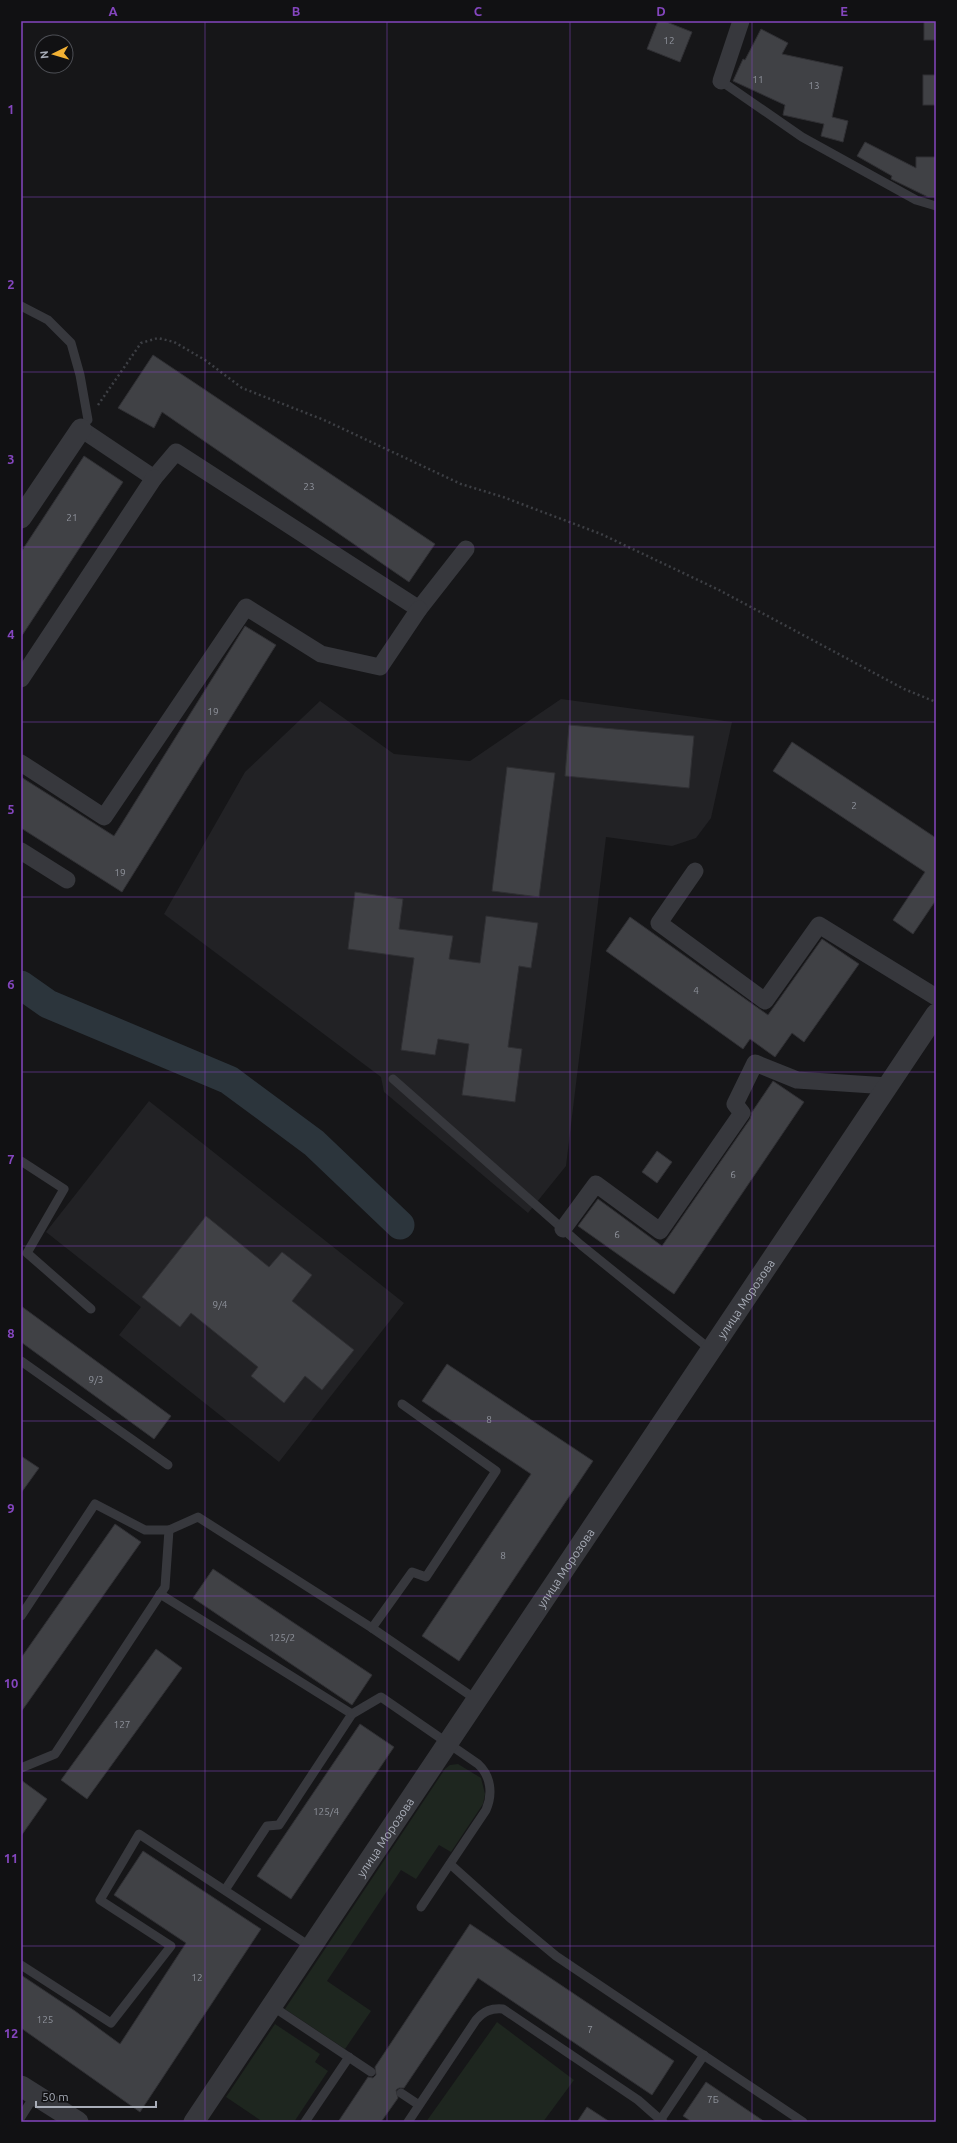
<svg xmlns="http://www.w3.org/2000/svg" width="957" height="2143" viewBox="0 0 957 2143" font-family="Ubuntu,sans-serif">
<style>
.built{fill:#222225}
.green{fill:#1e261f}
.lines{fill:none;stroke-linecap:round;stroke-linejoin:round}
.river{stroke:#2c353c;stroke-width:29}
.building{fill:#404145;stroke:#303034}
.path{stroke:#3d3f44;stroke-width:2.5;stroke-dasharray:2 3;stroke-linecap:butt}
.service{stroke:#37383d;stroke-width:9}
.minor{stroke:#37383d;stroke-width:17}
.tertiary{stroke:#37383d;stroke-width:21}
.grid{fill:none;stroke:#8446be;stroke-width:1;stroke-opacity:0.55}
.labels{text-anchor:middle;dominant-baseline:central;stroke-width:4;stroke-linejoin:round;paint-order:stroke}
.number-label{font-size:10px;fill:#8e929b}
.street-label{font-size:12px;fill:#a8adb8;stroke:#111113}
.neatline{fill:none;stroke:#8446be;stroke-width:1.5}
.grid-label{font-size:13px;text-anchor:middle;font-weight:bold;fill:#8446be}
</style>
<rect width="100%" height="100%" fill="#161618"/>
<g class="built">
<path d="M561 699 732 722 711 818 696 838 672 846 606 837 566 1166 528 1213 384 1092 381 1077 164 914 245 772 320 701 394 754 470 761Z"/>
<path d="M149 1101 404 1303 279 1462 119 1335 141 1307 46 1232Z"/>
</g>
<g class="green">
<path d="M458 1764 481 1778 485 1794 483 1804 451 1852 439 1845 416 1879 401 1870 327 1981 371 2011 345 2049 285 2009 445 1769 450 1765Z"/>
<path d="M497 2022 574 2080 543 2122H426Z"/>
<path d="M275 2024 320 2054 315 2062 328 2071 294 2122H263L226 2097Z"/>
</g>
<g class="lines">
<path class="river" d="M21 985 48 1004 229 1080 314 1143 400 1225"/>
</g>
<g class="building">
<path d="M658 21H664L692 32 680 62 647 49Z"/>
<rect x="924" y="21" width="12" height="19"/>
<path d="M761 29 788 43 782 54 843 67 832 117 848 121 843 142 821 136 824 124 783 115 785 105 733 81 743 59 745 60Z"/>
<rect x="923" y="75" width="13" height="30"/>
<path d="M865 142 916 168V157H936V197H928L891 179 892 176 857 156Z"/>
<path d="M153 355 435 544 409 582 162 412 154 428 118 408Z"/>
<path d="M84 456 123 482 21 637V552Z"/>
<path d="M245 626 276 645 122 892 21 828V777L114 836Z"/>
<path d="M569 725 694 736 689 788 565 776Z"/>
<path d="M792 742 936 838V900L913 934 893 920 925 872 773 771Z"/>
<path d="M507 767 555 773 539 897 492 891Z"/>
<path d="M355 892 403 899 399 929 453 936 449 959 480 963 486 916 538 923 531 968 519 966 508 1047 522 1049 515 1102 462 1095 469 1044 438 1039 435 1055 401 1050 414 958 348 949Z"/>
<path d="M630 917 768 1015 822 939 859 964 804 1042 792 1033 775 1057 750 1039 743 1049 606 951Z"/>
<path d="M773 1081 804 1102 674 1294 578 1226 598 1199 662 1246 750 1119 752 1112Z"/>
<path d="M657 1151 672 1162 657 1183 642 1172Z"/>
<path d="M206 1216 269 1267 282 1252 312 1275 292 1301 354 1350 322 1390 305 1376 284 1403 251 1376 258 1367 191 1313 180 1327 142 1297Z"/>
<path d="M21 1306 171 1416 154 1439 21 1342Z"/>
<path d="M447 1364 593 1461 459 1661 422 1636 531 1474 422 1401Z"/>
<path d="M21 1456 39 1468 21 1493Z"/>
<path d="M115 1524 141 1542 21 1712V1658Z"/>
<path d="M213 1569 372 1675 352 1705 193 1598Z"/>
<path d="M156 1649 182 1668 87 1799 61 1780Z"/>
<path d="M360 1724 394 1747 291 1899 257 1876Z"/>
<path d="M21 1780 47 1799 21 1836Z"/>
<path d="M143 1851 261 1929 140 2112 21 2028V1975L75 2011 120 2044 186 1943 114 1895Z"/>
<path d="M470 1924 674 2061 652 2095 478 1978 404 2088H399L396 2090 398 2098 381 2122H338L368 2077 373 2078 376 2075 375 2067Z"/>
<path d="M706 2082 765 2122H692L683 2116Z"/>
<path d="M587 2107 610 2122H577Z"/>
</g>
<g class="lines">
<path class="path" d="M98 405 141 343 158 338 174 342 205 360 242 388 324 420 461 484 503 497 601 534 719 590 904 689 936 702"/>
<g class="service">
<path d="M721 81 802 137 916 200 936 206"/>
<path d="M21 306 48 320 71 343 80 375 88 420"/>
<path d="M393 1079 581 1245 711 1350"/>
<path d="M21 1161 64 1189 27 1253 91 1309"/>
<path d="M21 1361 168 1465"/>
<path d="M169 1530 198 1517 372 1628 477 1700"/>
<path d="M160 1594 352 1714 279 1825 267 1826 225 1890"/>
<path d="M21 1616 95 1504 145 1530H169L165 1587 55 1754 21 1768"/>
<path d="M372 1628 412 1572 426 1577 496 1471 402 1404"/>
<path d="M352 1714 381 1697 478 1764C491 1776 493 1794 486 1810L421 1907"/>
<path d="M450 1864 509 1917 556 1956 803 2122"/>
<path d="M21 1965 111 2023 171 1946 100 1900 139 1834 311 1947"/>
<path d="M272 2006 371 2072"/>
<path d="M401 2093 419 2105"/>
<path d="M21 2117 35 2095"/>
<path d="M305 2122 349 2057"/>
<path d="M408 2122 476 2020C484 2011 491 2008 503 2009L638 2100 663 2122"/>
<path d="M659 2122 704 2055"/>
</g>
<g class="minor">
<path d="M721 81 741 21"/>
<path d="M81 429 154 478 176 452 419 609 466 549"/>
<path d="M21 679 154 478"/>
<path d="M21 763 104 817 246 607 321 654 380 667 419 609"/>
<path d="M21 851 67 880"/>
<path d="M695 871 659 923 765 1001 819 925 936 997"/>
<path d="M563 1229 596 1184 660 1231 742 1113 735 1104 755 1063 797 1080 888 1086"/>
</g>
<g class="tertiary">
<path d="M21 518 81 429"/>
<path d="M21 2086 78 2122"/>
<path id="s1" d="M194 2122 936 1014"/>
</g>
</g>
<path class="grid" d="M205 21V2122M387 21V2122M570 21V2122M752 21V2122M21 197H936M21 372H936M21 547H936M21 722H936M21 897H936M21 1072H936M21 1246H936M21 1421H936M21 1596H936M21 1771H936M21 1946H936"/>
<g class="labels">
<g class="number-label">
<text x="669" y="40">12</text>
<text x="758" y="79">11</text>
<text x="814" y="85">13</text>
<text x="309" y="486">23</text>
<text x="72" y="517">21</text>
<text x="213" y="711">19</text>
<text x="854" y="805">2</text>
<text x="120" y="872">19</text>
<text x="696" y="990">4</text>
<text x="733" y="1174">6</text>
<text x="617" y="1234">6</text>
<text x="220" y="1304">9/4</text>
<text x="96" y="1379">9/3</text>
<text x="489" y="1419">8</text>
<text x="503" y="1555">8</text>
<text x="282" y="1637">125/2</text>
<text x="122" y="1724">127</text>
<text x="326" y="1811">125/4</text>
<text x="197" y="1977">12</text>
<text x="45" y="2019">125</text>
<text x="590" y="2029">7</text>
<text x="713" y="2099">7Б</text>
</g>
<g class="street-label">
<text stroke="none"><textPath href="#s1" startOffset="991">улица Морозова</textPath></text>
<text stroke="none"><textPath href="#s1" startOffset="667">улица Морозова</textPath></text>
<text stroke="none"><textPath href="#s1" startOffset="343">улица Морозова</textPath></text>
</g>
</g>
<rect width="957" height="2143" fill="none" stroke="#111113" stroke-width="44"/>
<g transform="translate(54 54) rotate(265)"><circle r="19" fill="#111113" stroke="#4d4f55"/>
<path d="M0-3L7 15L0 10L-7 15Z" fill="#f2b134"/>
<text y="-6" font-size="11" font-weight="bold" text-anchor="middle" fill="#a8adb8">N</text>
</g>
<path d="M36 2101v6h120v-6" fill="none" stroke="#a8adb8" stroke-width="2"/>
<text x="42" y="2101" font-size="12" fill="#a8adb8" stroke="#111113" stroke-width="3" paint-order="stroke">50 m</text>
<rect x="22" y="22" width="913" height="2099" class="neatline"/>
<g class="grid-label">
<text x="113" y="16">A</text>
<text x="296" y="16">B</text>
<text x="478" y="16">C</text>
<text x="661" y="16">D</text>
<text x="844" y="16">E</text>
<text x="11" y="114">1</text>
<text x="11" y="289">2</text>
<text x="11" y="464">3</text>
<text x="11" y="639">4</text>
<text x="11" y="814">5</text>
<text x="11" y="989">6</text>
<text x="11" y="1164">7</text>
<text x="11" y="1338">8</text>
<text x="11" y="1513">9</text>
<text x="11" y="1688">10</text>
<text x="11" y="1863">11</text>
<text x="11" y="2038">12</text>
</g>
</svg>
